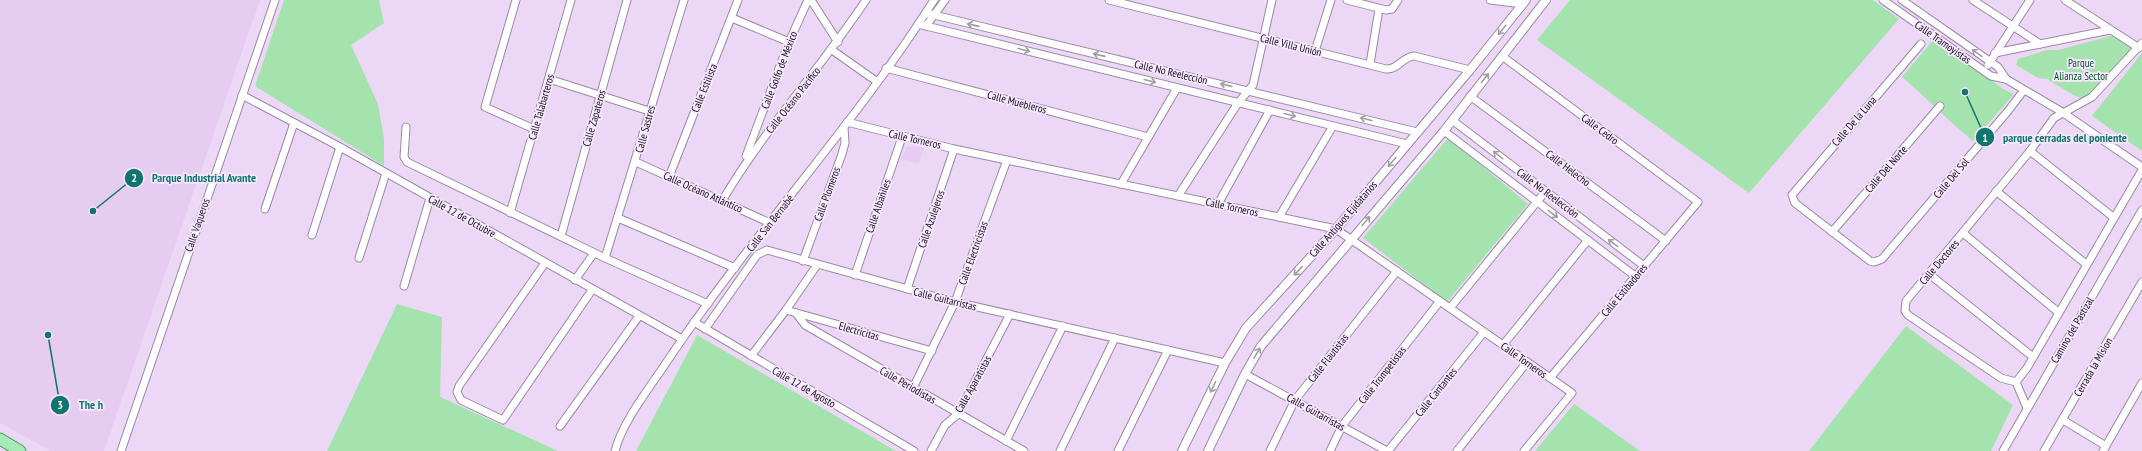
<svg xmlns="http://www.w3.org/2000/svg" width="2142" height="451" viewBox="0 0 2142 451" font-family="'PT Sans Narrow',sans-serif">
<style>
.built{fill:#e6ccf1}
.green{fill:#a4e3ae}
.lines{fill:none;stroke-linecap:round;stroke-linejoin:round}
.minor-casing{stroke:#9c89a5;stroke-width:9}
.tertiary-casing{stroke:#9c89a5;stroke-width:10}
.primary-casing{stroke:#4d9560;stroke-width:13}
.minor{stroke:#fff;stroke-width:7}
.tertiary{stroke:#fff;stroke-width:8}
.primary{stroke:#a6eab6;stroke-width:11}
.oneway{stroke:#a29fa3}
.labels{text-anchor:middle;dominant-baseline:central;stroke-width:3.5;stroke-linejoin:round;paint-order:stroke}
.street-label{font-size:11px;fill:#17101a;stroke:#f7e7ff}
.park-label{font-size:11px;fill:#055825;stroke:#f7e7ff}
.leader{fill:none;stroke:#0f766e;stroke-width:1.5}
.callout-dot{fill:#0f766e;stroke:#f7e7ff;stroke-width:1.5}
.mark-label{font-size:12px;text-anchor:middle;font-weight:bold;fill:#fff}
.callout-label{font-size:12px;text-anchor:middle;font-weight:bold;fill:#0f766e;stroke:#f7e7ff;stroke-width:3.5;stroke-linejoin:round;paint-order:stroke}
</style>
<rect width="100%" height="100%" fill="#ecd8f6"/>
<g class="built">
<path d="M0 0H260L104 451H51L0 423Z"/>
<path d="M907 146 924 148 919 164 901 159Z"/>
</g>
<g class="green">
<path d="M284 0H379L384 23 351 45 378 104 384 139V166L255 86Z"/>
<path d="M1570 0H1873L1899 19 1749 193 1537 40Z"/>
<path d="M2115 35 2134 48 2107 78 2084 99 2075 96 2047 79 2038 78 2016 65 2018 59 2047 50H2058Z"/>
<path d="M1933 40 2005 90 2014 94 1973 141C1948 121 1927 98 1902 77Z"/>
<path d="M2142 53V151L2092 116Z"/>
<path d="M1448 138 1528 204 1447 302 1363 238Z"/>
<path d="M397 304 442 317 440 397 558 451H327Z"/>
<path d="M1906 326 2013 405 1991 451H1809Z"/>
<path d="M697 335 896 451H636Z"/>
<path d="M1574 404 1640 451H1535Z"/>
</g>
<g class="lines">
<g class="minor-casing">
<g id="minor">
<path d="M516 0 485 107 534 129"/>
<path d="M811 0 838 42"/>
<path d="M1109 0 1386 69C1398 70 1402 57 1414 56L1470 70"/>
<path d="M1347 0 1386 10 1392 9 1398 0"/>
<path d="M1490 0 1523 4"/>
<path d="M1883 0 1991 76 2006 79 2062 112 2142 167"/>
<path d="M1902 0 1998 67 2006 79"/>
<path d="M1973 0 2040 44"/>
<path d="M2065 0 2139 48"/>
<path d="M926 13 1417 132"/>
<path d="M732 18 789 42"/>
<path d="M918 24 1407 144"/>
<path d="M926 26 945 0"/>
<path d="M1921 44 1792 195 1795 203 1870 261 1874 262 1882 259 2008 111 2024 90"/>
<path d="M832 50 876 81"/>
<path d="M1315 51 1331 0"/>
<path d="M1995 53 2110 30"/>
<path d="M1502 56 1698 202 1550 378"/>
<path d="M1370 64 1379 9"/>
<path d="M1988 65 2030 0"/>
<path d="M886 68 1148 137"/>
<path d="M549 79 649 111"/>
<path d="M242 95 340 147 682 339"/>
<path d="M1470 96 1666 241"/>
<path d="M1452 120 1644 266"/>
<path d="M847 122 954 149 1336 229 1572 393 1524 451"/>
<path d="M406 127 404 157 407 162 605 258 708 304"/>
<path d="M1444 131 1635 276"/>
<path d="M2030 151 2113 217"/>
<path d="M746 156 789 42 808 0"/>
<path d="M636 162 770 223"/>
<path d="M669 177 738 0"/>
<path d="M1121 184 1177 88"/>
<path d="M1996 191 2086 264"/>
<path d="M1178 196 1238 103 1253 85 1272 0"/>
<path d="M722 201C764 130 820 69 866 0"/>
<path d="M1218 204 1270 110"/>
<path d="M265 209 294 123"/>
<path d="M510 213 571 0"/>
<path d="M1279 217 1333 126"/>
<path d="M618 218 735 268"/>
<path d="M1832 232 1940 106"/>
<path d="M1963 233 2058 312"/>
<path d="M312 235 340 147"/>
<path d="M561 236 627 0"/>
<path d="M359 258 386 173"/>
<path d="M605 258 684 0"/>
<path d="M803 261 842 154 845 143 844 127"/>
<path d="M545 263 459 386 457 392 461 400 503 420 592 290"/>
<path d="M1929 274 2033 357"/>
<path d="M855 275 902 137"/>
<path d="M575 280 594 253"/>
<path d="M404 286 430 198"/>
<path d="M907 289 954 149"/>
<path d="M1450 308 1545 192"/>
<path d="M786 310 932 351"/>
<path d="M796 313 805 325 1024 451"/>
<path d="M694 322 914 451"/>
<path d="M705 329 757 255 767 250 955 302 1225 363"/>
<path d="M1503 345 1588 240"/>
<path d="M751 356 786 310 817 265"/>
<path d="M1245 374 1387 451"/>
<path d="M2016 382 2001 378 1908 315 1905 311 1906 301 2030 151 2054 118 2092 97 2142 43"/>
<path d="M2016 382 2027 368 2142 170"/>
<path d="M2016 382 2027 408"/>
<path d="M913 388 955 302 1007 160"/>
<path d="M2063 420 2106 446"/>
<path d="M560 426 639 316"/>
<path d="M1006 441 1063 326"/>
<path d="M121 451 275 0"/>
<path d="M615 451C622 422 651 386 668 360 751 236 854 126 934 0"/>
<path d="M931 451 945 425 958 414 1010 314"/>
<path d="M1060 451 1115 338"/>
<path d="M1118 451 1168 350"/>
<path d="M1270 451 1295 400 1397 271"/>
<path d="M1330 451 1342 426 1440 301"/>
<path d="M1388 451 1484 332"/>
<path d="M1457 451 1527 362"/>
<path d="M2003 451 2142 210"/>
<path d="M2044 451 2142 282"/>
<path d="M2103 451 2142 383"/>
</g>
</g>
<g class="tertiary-casing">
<g id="tertiary">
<path d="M1182 451 1225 363 1246 328 1336 229 1470 70 1526 0"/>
<path d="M1208 451 1245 374 1261 346 1444 131 1546 0"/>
</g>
</g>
<g class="primary-casing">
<path id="primary" d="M0 439 20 451"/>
</g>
<use href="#minor" class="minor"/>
<use href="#tertiary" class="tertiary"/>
<use href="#primary" class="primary"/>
</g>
<defs><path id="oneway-shaft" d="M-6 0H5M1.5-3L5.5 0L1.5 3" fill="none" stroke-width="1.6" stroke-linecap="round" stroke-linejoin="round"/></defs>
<g class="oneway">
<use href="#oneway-shaft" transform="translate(973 25) rotate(-167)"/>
<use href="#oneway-shaft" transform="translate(1502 30) rotate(129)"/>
<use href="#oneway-shaft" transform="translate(1024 50) rotate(14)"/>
<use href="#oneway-shaft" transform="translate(1977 53) rotate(-145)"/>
<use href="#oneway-shaft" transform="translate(1099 55) rotate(-167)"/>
<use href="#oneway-shaft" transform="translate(1485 78) rotate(-52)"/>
<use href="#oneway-shaft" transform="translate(1150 81) rotate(14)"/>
<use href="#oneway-shaft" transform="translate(1226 85) rotate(-167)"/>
<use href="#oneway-shaft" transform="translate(1290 115) rotate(14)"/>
<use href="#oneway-shaft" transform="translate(1366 119) rotate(-166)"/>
<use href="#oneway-shaft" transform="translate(1498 155) rotate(-142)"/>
<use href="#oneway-shaft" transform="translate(1392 162) rotate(130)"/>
<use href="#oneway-shaft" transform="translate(1553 214) rotate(37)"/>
<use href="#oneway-shaft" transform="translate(1366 221) rotate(-49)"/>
<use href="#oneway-shaft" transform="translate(1613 243) rotate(-143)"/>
<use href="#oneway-shaft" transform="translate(1298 271) rotate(133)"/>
<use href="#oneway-shaft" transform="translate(1257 353) rotate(-59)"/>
<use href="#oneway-shaft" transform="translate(1213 387) rotate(116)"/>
</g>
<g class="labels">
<g class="street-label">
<text transform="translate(1943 42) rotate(35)">Calle Tramoyistas</text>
<text transform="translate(1291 45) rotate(14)">Calle Villa Unión</text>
<text transform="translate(779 70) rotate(-69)">Calle Golfo de México</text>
<text transform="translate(1171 72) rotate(13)">Calle No Reelección</text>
<text transform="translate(704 88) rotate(-68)">Calle Estilista</text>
<text transform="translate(793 100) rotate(-52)">Calle Océano Pacífico</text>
<text transform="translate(1017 102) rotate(15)">Calle Muebleros</text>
<text transform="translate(541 107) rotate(-74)">Calle Talabarteros</text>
<text transform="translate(594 118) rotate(-74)">Calle Zapateros</text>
<text transform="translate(1854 121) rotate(-49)">Calle De la Luna</text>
<text transform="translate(645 129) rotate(-75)">Calle Sastres</text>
<text transform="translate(1600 129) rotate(37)">Calle Cedro</text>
<text transform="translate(915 139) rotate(13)">Calle Torneros</text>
<text transform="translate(1568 168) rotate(37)">Calle Helecho</text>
<text transform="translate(1886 169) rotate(-49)">Calle Del Norte</text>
<text transform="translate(1951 178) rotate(-50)">Calle Del Sol</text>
<text transform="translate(703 192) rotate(24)">Calle Océano Atlántico</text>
<text transform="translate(1548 193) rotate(37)">Calle No Reelección</text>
<text transform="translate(827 194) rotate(-70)">Calle Plomeros</text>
<text transform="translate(878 206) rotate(-71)">Calle Albañiles</text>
<text transform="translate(1232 207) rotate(12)">Calle Torneros</text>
<text transform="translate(462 216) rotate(29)">Calle 12 de Octubre</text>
<text transform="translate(931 219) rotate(-71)">Calle Azulejeros</text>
<text transform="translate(1343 219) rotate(-49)">Calle Antiguos Ejidatarios</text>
<text transform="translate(770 223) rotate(-52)">Calle San Bernabé</text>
<text transform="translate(197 225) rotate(-71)">Calle Vaqueros</text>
<text transform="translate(973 253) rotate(-70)">Calle Electricistas</text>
<text transform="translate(1939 262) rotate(-50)">Calle Doctores</text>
<text transform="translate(1624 290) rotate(-50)">Calle Estibadores</text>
<text transform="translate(945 299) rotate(14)">Calle Guitarristas</text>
<text transform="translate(2072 330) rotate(-60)">Camino del Pastizal</text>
<text transform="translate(859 331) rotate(16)">Electricitas</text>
<text transform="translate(1328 358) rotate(-52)">Calle Flautistas</text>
<text transform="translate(1524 360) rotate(35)">Calle Torneros</text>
<text transform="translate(2093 367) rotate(-60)">Cerrada la Mision</text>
<text transform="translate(1382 375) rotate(-52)">Calle Trompetistas</text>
<text transform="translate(973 384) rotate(-61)">Calle Aparatistas</text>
<text transform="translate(908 385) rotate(30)">Calle Periodistas</text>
<text transform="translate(804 387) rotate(30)">Calle 12 de Agosto</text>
<text transform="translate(1436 392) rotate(-51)">Calle Cantantes</text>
<text transform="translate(1316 412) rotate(29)">Calle Guitarristas</text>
</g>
<g class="park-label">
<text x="2081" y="63">Parque<tspan x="2081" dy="13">Alianza Sector</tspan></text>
</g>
</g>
<path class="leader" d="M1965 92L1985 137M93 211L134 178M48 335L60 405"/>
<g class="callout-dot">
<circle cx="1965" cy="92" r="4"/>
<circle cx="93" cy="211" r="4"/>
<circle cx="48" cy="335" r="4"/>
<circle cx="1985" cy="137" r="10"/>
<circle cx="134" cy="178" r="10"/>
<circle cx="60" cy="405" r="10"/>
</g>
<g class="mark-label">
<text x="1985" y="142">1</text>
<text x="134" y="182">2</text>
<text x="60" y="409">3</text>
</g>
<g class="callout-label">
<text x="2065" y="142">parque cerradas del poniente</text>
<text x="204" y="182">Parque Industrial Avante</text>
<text x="91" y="409">The h</text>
</g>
</svg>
